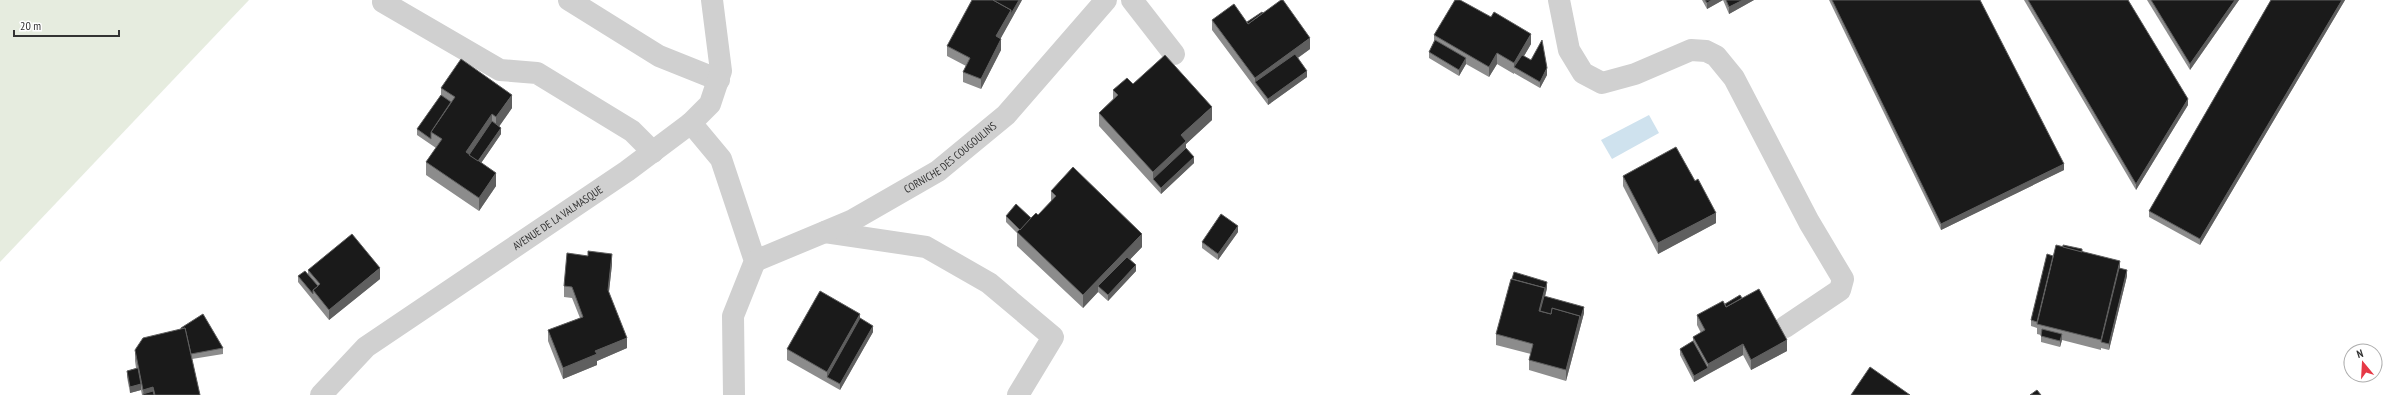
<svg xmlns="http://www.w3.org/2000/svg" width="2395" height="395" viewBox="0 0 2395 395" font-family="'PT Sans Narrow',sans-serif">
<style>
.green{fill:#e6ecdf}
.water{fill:#cfe2ee}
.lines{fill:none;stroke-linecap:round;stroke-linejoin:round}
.minor{stroke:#d0d0d0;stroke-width:22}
.wall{fill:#8c8c8c}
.shaded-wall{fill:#5f5f5f}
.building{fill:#1a1a1a;stroke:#5f5f5f}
.labels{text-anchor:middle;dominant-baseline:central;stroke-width:4;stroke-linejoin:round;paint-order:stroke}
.street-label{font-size:11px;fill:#333;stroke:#fff}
</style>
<rect width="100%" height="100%" fill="#fff"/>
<path class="green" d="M0 0H249L0 262Z"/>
<path class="water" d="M1649 115 1659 133 1612 159 1601 140Z"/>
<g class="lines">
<g class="minor">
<path d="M569 0 659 56 719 80"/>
<path d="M1132 0 1174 54"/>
<path d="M1559 0 1569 50 1583 73 1602 83 1635 74 1691 50 1706 51 1716 56 1734 78 1809 222 1843 279 1840 290 1785 327"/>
<path d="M383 2 500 70 537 73 632 131 653 152"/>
<path d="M691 123 721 159 755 261 733 316 734 395"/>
<path d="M825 232 926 247 989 283 1053 337 1018 395"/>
<path id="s1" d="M755 261 851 221 938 171 1006 115 1106 0"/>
<path id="s2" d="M321 395 366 347 627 171 691 123 710 104 721 71 712 0"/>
</g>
</g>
<g class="wall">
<path d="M1022 0 1000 39 1001 50 981 89 963 82V72L966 66 947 56V46Z"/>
<path d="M1702 0H1754L1729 14 1723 0 1707 9Z"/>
<path d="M1829 0H1980L2064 170 1941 230Z"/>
<path d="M2024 0H2128L2188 105 2136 190Z"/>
<path d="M2147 0H2239L2190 70Z"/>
<path d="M2271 0H2345L2200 245 2149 217V211Z"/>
<path d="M1263 13 1310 49 1298 58 1307 77 1268 105 1212 30V20L1247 22Z"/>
<path d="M1434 35 1531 44 1524 56 1547 75 1540 88 1514 73V74L1497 64 1489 77 1466 64 1459 76 1429 58V52L1434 41Z"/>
<path d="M1133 84 1212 120 1186 144V148L1194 163 1161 194 1099 126V113L1113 99V90Z"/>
<path d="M441 88 512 108 499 126 501 134 481 163 496 186 479 211 426 175V162L436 148 417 135V129L441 95Z"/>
<path d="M1623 176 1716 223 1658 254 1623 186Z"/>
<path d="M1051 191 1142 247 1130 259 1136 271 1108 301 1098 292 1083 308 1017 246V233L1006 222V216L1031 218 1038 215 1051 202Z"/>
<path d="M1238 232 1218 260 1202 248V242Z"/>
<path d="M2082 252 2120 268 2127 276 2109 350 2101 348V350L2062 340 2060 347 2041 342V335L2037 334V328L2031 326V320Z"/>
<path d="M612 264 609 292 627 348 597 361V365L563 379 548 341V330L580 318 572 298 564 297V286Z"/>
<path d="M308 270 380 279 329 320 298 282V276L308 275Z"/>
<path d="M1547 288 1545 297 1584 313 1566 381 1529 370V360L1531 354 1496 345V334Z"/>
<path d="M1742 298 1787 351 1751 370 1743 355 1694 382 1680 355V349L1693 341V337L1701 333 1697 325V315Z"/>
<path d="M860 318 873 332 840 390 787 360V349Z"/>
<path d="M223 348V354L192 359 200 395H142L141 390 130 393 127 377V371L136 368 135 361V350Z"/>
</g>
<g class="shaded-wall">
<path d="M1019 0H1022L996 47V36L1011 10Z"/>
<path d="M1712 0H1723L1707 9V3Z"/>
<path d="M1743 0H1754L1729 14V7Z"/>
<path d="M2235 0H2239L2190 70V64Z"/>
<path d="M2342 0H2345L2200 245V239Z"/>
<path d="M1531 34V44L1517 68 1514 67V74V63Z"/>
<path d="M1310 38V49L1258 86 1255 82V78Z"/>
<path d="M1001 39V50L981 89V79Z"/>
<path d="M1497 53V64L1489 77V67Z"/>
<path d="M1466 58V64L1459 76V70Z"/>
<path d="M1547 68V75L1540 88V82Z"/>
<path d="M1307 71V77L1268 105V99Z"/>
<path d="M512 95V108L496 131V117Z"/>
<path d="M2188 99V105L2136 190V184Z"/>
<path d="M1212 107V120L1186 144V154L1153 179V185V172L1181 135Z"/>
<path d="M492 114V127L469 161 466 152Z"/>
<path d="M501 128V134L475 172V166Z"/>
<path d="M1194 157V163L1161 194V188Z"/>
<path d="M2064 164V170L1941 230V224Z"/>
<path d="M496 173V186L479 211V198Z"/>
<path d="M1716 213V223L1658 254V243Z"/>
<path d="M1238 226V232L1218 260V254Z"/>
<path d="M1142 234V247L1102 289 1098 286V292L1083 308V295Z"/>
<path d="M612 254V264L608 300V290Z"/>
<path d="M2120 261V272L2101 342V350V340Z"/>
<path d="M1136 265V271L1108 301V295Z"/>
<path d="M380 268V279L329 320V310Z"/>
<path d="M2127 270V276L2109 350V344Z"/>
<path d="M1547 282V288L1540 316 1539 311 1545 288Z"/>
<path d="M1584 307V313L1566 381V370L1580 316Z"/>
<path d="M860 314V324L827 377V372Z"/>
<path d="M873 326V332L840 390V384Z"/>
<path d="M2062 334V340L2060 347V341Z"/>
<path d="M627 338V348L597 361V365L563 379V368L595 351Z"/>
<path d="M1787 340V351L1751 370V360Z"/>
<path d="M1743 344V355L1708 374V364Z"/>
<path d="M1708 368V374L1694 382V376Z"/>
<path d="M141 384V390L130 393V387Z"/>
<path d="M153 387V395H144L143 390Z"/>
</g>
<g class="building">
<path d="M972 0H993L1011 10 996 36 1001 39 981 79 963 72 970 58 947 46Z"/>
<path d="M993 0H1019L1011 14V10Z"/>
<path d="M1281 0H1283L1310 38 1255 78 1212 20 1234 4 1248 24Z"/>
<path d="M1455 0H1460L1491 17 1494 12 1531 34 1514 63 1497 53 1489 67 1434 35Z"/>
<path d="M1705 0H1712L1707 3Z"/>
<path d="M1726 0H1743L1729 7Z"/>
<path d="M1832 0H1980L2064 164 1941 224Z"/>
<path d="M2028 0H2128L2188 99 2136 184Z"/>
<path d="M2151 0H2235L2190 64Z"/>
<path d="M2271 0H2342L2200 239 2149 211Z"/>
<path d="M1262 12 1263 13 1248 24 1247 22Z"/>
<path d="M1435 40 1466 58 1459 70 1429 52Z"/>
<path d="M1542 40 1547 68 1540 82 1514 67 1522 55 1531 60Z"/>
<path d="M1295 54 1307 71 1268 99 1255 82Z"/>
<path d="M1165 55 1212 107 1181 135 1186 141 1153 172 1099 113 1118 95 1113 90 1127 78 1133 84Z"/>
<path d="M461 59 512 95 496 117 492 114 466 152 496 173 479 198 426 162 442 139 431 132 455 97 441 88Z"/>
<path d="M441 95 451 102 431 132V139L417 129Z"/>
<path d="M492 121 501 128 478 161 469 155Z"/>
<path d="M1676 147 1695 181 1698 179 1716 213 1658 243 1623 176Z"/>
<path d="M1186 148 1194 157 1161 188 1153 179Z"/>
<path d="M1073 167 1142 234 1083 295 1017 232 1036 213 1038 215 1056 196 1051 191Z"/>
<path d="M1016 204 1031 218 1020 230 1006 216Z"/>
<path d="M1221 214 1238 226 1218 254 1202 242Z"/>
<path d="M352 234 380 268 329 310 313 290 320 284 308 270Z"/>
<path d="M2056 245 2120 261 2101 340 2037 324Z"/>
<path d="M2063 245 2082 249V252L2063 247Z"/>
<path d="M588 251 612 254 608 290 627 338 595 351 597 354 563 368 548 330 583 317 572 287 564 286 567 253 588 256Z"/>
<path d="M2047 254 2053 256 2037 322 2031 320Z"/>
<path d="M1127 257 1136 265 1108 295 1098 286Z"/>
<path d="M2119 268 2127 270 2109 344 2101 342Z"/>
<path d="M305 271 318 286 313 290V294L298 276Z"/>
<path d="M1514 272 1547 282 1545 292V288L1512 279Z"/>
<path d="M1511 279 1545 288 1539 311 1551 314 1552 308 1580 316 1566 370 1529 360 1533 344 1496 334Z"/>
<path d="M1759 289 1787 340 1751 360 1743 344 1708 364 1693 337 1705 330 1697 315 1723 301 1726 307Z"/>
<path d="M820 291 860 314 827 372 787 349Z"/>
<path d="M1740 295 1742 298 1726 307 1725 304Z"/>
<path d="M1544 296 1584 307 1580 320V316L1552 308 1551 314 1540 311Z"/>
<path d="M203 314 223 348 191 354 185 328 181 329V328Z"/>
<path d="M860 318 873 326 840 384 827 377Z"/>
<path d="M185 328 200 395H155L153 387 143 390 135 350 143 338Z"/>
<path d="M2042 329 2062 334 2060 341 2041 336Z"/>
<path d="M1693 341 1708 368 1694 376 1680 349Z"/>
<path d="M1870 367 1910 395H1851Z"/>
<path d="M138 368 141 384 130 387 127 371Z"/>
<path d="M2037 390 2041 395H2030Z"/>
<path d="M153 391 154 395H144L143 394Z"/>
</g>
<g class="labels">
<g class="street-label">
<text stroke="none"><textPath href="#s1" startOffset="222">CORNICHE DES COUGOULINS</textPath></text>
<text stroke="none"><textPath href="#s2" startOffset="297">AVENUE DE LA VALMASQUE</textPath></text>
</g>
</g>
<g transform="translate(2363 363) rotate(342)"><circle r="19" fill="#ffffff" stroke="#adadad"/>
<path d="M0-3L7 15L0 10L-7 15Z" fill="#e63946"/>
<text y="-6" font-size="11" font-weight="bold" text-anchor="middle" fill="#333333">N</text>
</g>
<path d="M14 30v6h105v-6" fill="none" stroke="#333333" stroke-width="2"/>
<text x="20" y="30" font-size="12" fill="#333333" stroke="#ffffff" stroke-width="3" paint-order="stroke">20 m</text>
</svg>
